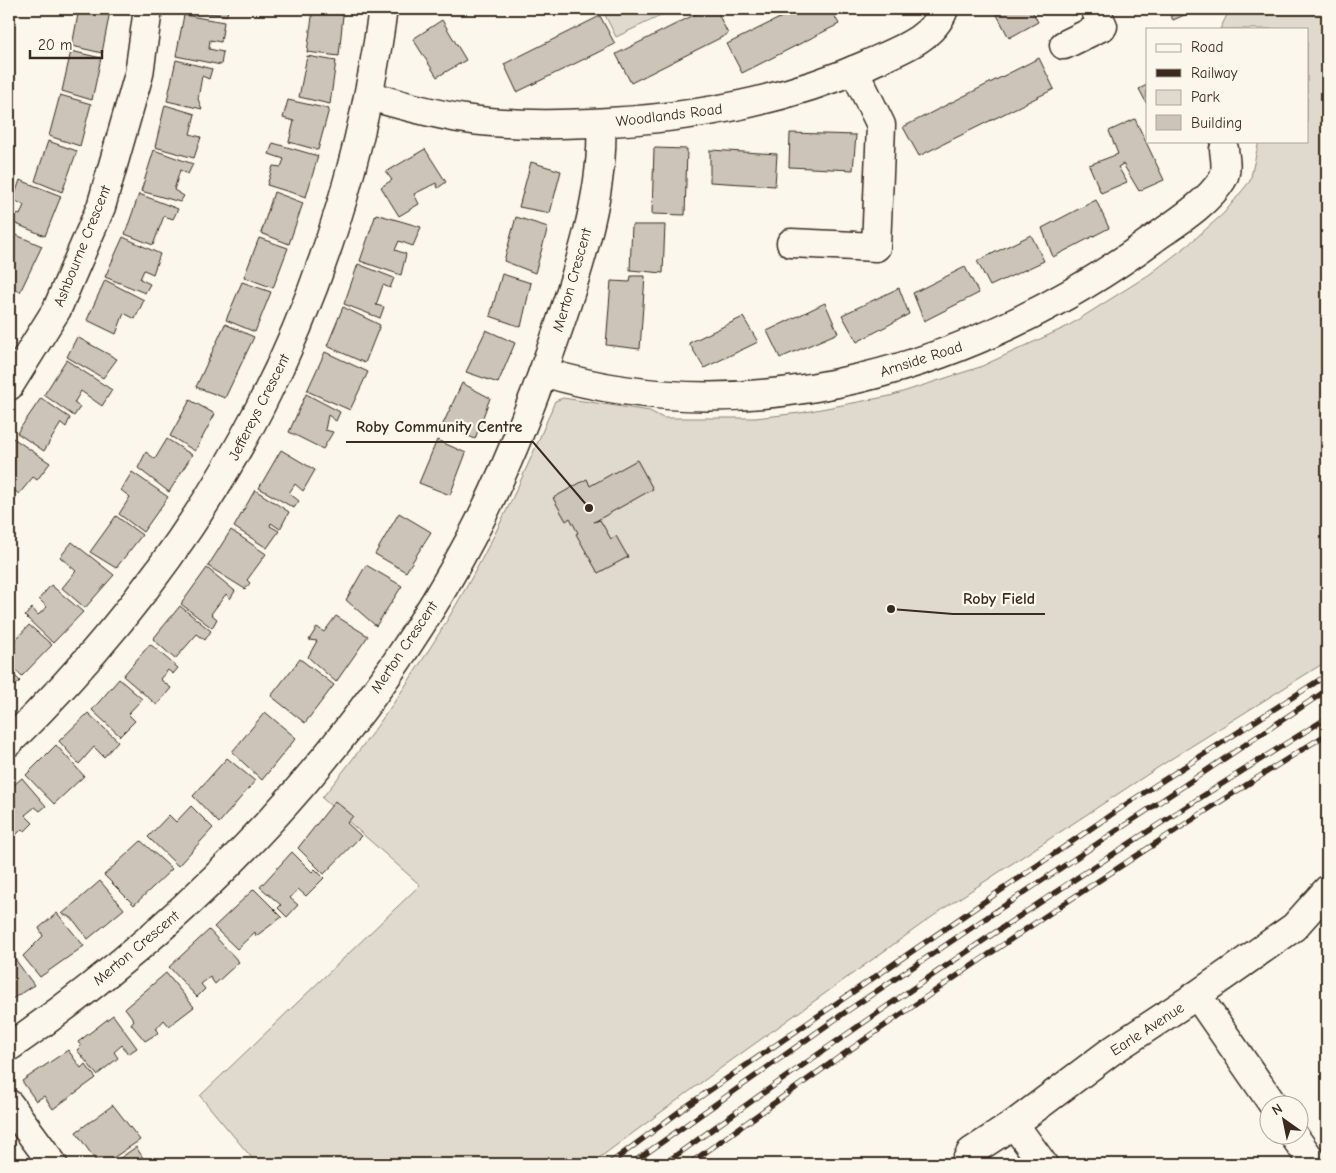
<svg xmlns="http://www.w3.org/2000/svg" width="1336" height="1173" viewBox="0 0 1336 1173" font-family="'Comic Neue',sans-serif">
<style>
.green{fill:#dfd9ce;stroke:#8d8276}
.building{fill:#ccc4b9;stroke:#3b2a1e}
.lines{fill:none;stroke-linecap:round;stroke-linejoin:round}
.street-casing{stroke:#3b2a1e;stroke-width:31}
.street{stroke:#fbf7ec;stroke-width:28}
.rail-casing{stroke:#3b2a1e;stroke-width:5.5}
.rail{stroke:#fbf7ec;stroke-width:4;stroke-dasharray:11;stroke-linecap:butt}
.labels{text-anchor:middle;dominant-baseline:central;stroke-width:4.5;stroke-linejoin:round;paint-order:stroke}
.street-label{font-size:15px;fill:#3b2a1e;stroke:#fbf7ec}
.leader{fill:none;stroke:#3b2a1e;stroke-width:2}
.callout-dot{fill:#3b2a1e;stroke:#fbf7ec;stroke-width:2}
.callout-label{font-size:16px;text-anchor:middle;font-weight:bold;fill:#3b2a1e;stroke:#fbf7ec;stroke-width:4.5;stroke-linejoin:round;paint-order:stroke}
</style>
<rect width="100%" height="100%" fill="#fbf7ec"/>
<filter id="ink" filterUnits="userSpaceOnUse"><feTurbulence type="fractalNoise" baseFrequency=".02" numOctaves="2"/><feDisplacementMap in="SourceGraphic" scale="10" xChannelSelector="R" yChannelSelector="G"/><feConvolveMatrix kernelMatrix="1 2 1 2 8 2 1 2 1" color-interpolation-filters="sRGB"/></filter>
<g filter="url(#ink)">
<g class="green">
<path d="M602 9H675L616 37Z"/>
<path d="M1240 9H1327V661L1171 759 943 909 725 1065 591 1164H257L200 1096 420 885 322 798C424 672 494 552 555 401L563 398 650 411 663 418H755L800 413 890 396 980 367 1068 326 1150 274 1188 245 1224 213 1250 181 1259 141H1307V29H1220L1227 15Z"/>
</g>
<g class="building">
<path d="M79 9 110 11 102 53 72 46Z"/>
<path d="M185 9H228L227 15 184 11Z"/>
<path d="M706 9H716L728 34 631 83 616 54Z"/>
<path d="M798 9H831L839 24 742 73 727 44Z"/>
<path d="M994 9H1031L1038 22 1009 38Z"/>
<path d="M1167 9H1198L1173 20Z"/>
<path d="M313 10 343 15 339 56 307 52Z"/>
<path d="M184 15 224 22 221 42 210 40 209 49 223 52 221 65 176 56Z"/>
<path d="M600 16 615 44 517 92 504 64Z"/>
<path d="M442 20 466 60 437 77 413 39Z"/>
<path d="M71 51 101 58 92 100 62 91Z"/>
<path d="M307 56 336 61 330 104 299 97Z"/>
<path d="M1039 58 1054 89 919 156 903 127Z"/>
<path d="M176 60 212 69 209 79 202 76 198 99 202 109 167 101Z"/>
<path d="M1147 85V104L1139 89Z"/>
<path d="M60 95 91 104 80 146 49 136Z"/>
<path d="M288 100 329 109 318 150 289 142 294 121 283 118Z"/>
<path d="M165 105 195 114 190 134 201 137 194 158 155 147Z"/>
<path d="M1135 119 1164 180 1139 191 1123 164 1118 167 1127 182 1101 193 1089 165 1118 154 1109 131Z"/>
<path d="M790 133 856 135 853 170 789 167Z"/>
<path d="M48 141 77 151 62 192 35 181Z"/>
<path d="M273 143 318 156 306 197 267 185 273 166 281 167 284 159 269 154Z"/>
<path d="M654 148 687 149 685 215 652 214Z"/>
<path d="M425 149 446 182 438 188 436 183 414 194 419 204 399 216 381 187 392 180 386 172Z"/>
<path d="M154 150 193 164 188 174 180 170 174 190 184 196 180 202 141 191Z"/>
<path d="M710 150 777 154 775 186 710 182Z"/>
<path d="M531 162 561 171 550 213 519 207Z"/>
<path d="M20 180 61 196 45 236 9 221V210L20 215 24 205 13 200Z"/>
<path d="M274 192 303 203 289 244 261 233Z"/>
<path d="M139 194 178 209 173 219 164 216 153 245 125 234Z"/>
<path d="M1096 200 1109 228 1053 257 1042 228Z"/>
<path d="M376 214 421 227 413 246 399 241 395 250 406 254 401 275 360 261Z"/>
<path d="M516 217 548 227 535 273 504 261Z"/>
<path d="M632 225H665L663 273 630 270Z"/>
<path d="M9 232 42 246 20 292 9 286Z"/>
<path d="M1031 235 1044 261 990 286 977 261Z"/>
<path d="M123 237 160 254 153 274 144 270 140 279 150 284 145 293 105 277Z"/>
<path d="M259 238 288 248 273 288 244 277Z"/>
<path d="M358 264 394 278 390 288 383 285 376 305 384 307 380 318 344 304Z"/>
<path d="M965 267 979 293 924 321 913 293Z"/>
<path d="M502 274 531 283 521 327 490 316Z"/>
<path d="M631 276H645L640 349 606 345 611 281 630 282Z"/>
<path d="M105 280 144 300 135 319 124 313 116 334 87 320Z"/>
<path d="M242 282 271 292 255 332 226 320Z"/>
<path d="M899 288 909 314 857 342 842 315Z"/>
<path d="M825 303 838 333 780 358 767 331Z"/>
<path d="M343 307 380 325 365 363 327 346Z"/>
<path d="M743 317 758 342 704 368 689 343Z"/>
<path d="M225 324 254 337 225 398 196 387Z"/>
<path d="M486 330 515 343 498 383 466 372Z"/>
<path d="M77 337 117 359 103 378 67 357Z"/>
<path d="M325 352 368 372 350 410 307 391Z"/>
<path d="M66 360 112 390 102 406 81 391 74 403 80 407 74 416 44 395Z"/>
<path d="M462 383 490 398 475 439 443 424Z"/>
<path d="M306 394 340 412 336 421 328 415 325 430 333 432 323 449 289 432Z"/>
<path d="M41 398 70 418 66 427 61 423 44 451 17 433Z"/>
<path d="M190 400 215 414 195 451 170 436Z"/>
<path d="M13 438 50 463 37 480 33 477 19 494 9 486V443Z"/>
<path d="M167 439 192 455 169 492 138 468 146 452 155 459Z"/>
<path d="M437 440 466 453 450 495 419 483Z"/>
<path d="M281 450 315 470 303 491 295 484 289 493 299 501 294 508 259 488Z"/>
<path d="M637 460 653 489 594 522 600 520 611 539 616 536 628 557 598 573 576 534 578 533 570 518 566 521 553 498 587 479 590 486Z"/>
<path d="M132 472 168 497 143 532 119 514 130 497 121 490Z"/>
<path d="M255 490 289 512 280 529 271 523 270 526 279 531 267 548 234 527Z"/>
<path d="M9 493 16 498 11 506 9 504Z"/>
<path d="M399 513 431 532 406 572 375 554Z"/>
<path d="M116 516 142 535 116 568 90 552Z"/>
<path d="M231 530 266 554 247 580 250 583 245 589 208 566Z"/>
<path d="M72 542 114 575 85 608 62 588 76 571 60 557Z"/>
<path d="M366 565 402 586 376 626 346 600Z"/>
<path d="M207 568 235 591 230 599 226 594 211 614 217 619 212 628 181 604Z"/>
<path d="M51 585 83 612 53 643 25 616 32 608 38 615 47 607 39 599Z"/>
<path d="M180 606 211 631 205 640 197 634 175 659 153 639Z"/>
<path d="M336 616 368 636 336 682 308 657 317 641 309 640 317 627 324 632Z"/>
<path d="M29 625 52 645 22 676 9 664V647Z"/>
<path d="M150 644 178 668 173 674 168 670 160 679 171 688 157 705 123 676Z"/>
<path d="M300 659 334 685 305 723 271 696Z"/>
<path d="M9 670 20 681 9 692Z"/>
<path d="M119 679 142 699 128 714 135 721 120 736 92 710Z"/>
<path d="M265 712 296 738 262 780 232 752Z"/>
<path d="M88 713 118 741 104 757 94 747 79 764 59 741Z"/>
<path d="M56 745 84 776 54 804 26 775Z"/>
<path d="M227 758 255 781 219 823 193 796Z"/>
<path d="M22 778 46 806 40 811 35 807 25 815 33 823 24 832 22 829 16 835 9 827V789Z"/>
<path d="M335 801 353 816 347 823 361 836 324 874 298 848Z"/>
<path d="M191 806 213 828 178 866 148 837 169 815 176 822Z"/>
<path d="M141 841 172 869 134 905 104 875Z"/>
<path d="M292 852 312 872 315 869 324 878 306 896 298 889 290 898 298 905 287 917 278 908 281 905 260 887Z"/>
<path d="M100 881 124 909 88 939 72 918 62 914Z"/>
<path d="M254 889 282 917 256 936 255 932 237 949 214 927Z"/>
<path d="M57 913 84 946 40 977 23 956 43 936 39 928Z"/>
<path d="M209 930 239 962 215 984 210 977 201 984 205 989 197 997 169 967Z"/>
<path d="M9 951 34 985 9 1001Z"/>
<path d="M166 973 194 1007 169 1026 164 1020 156 1029 158 1033 145 1041 131 1024 134 1020 125 1008Z"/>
<path d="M113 1015 137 1048 128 1054 122 1045 114 1052 118 1058 97 1075 77 1050 81 1046 78 1042Z"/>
<path d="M68 1050 81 1068 85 1064 96 1078 53 1109 44 1096 36 1101 22 1081Z"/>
<path d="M113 1105 140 1140 104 1164H98L76 1132Z"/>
<path d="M136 1147 147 1164H112Z"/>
</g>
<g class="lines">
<g class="street-casing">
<g id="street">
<path d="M1064 45 1103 26 1095 9"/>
<path d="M369 96C401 105 432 114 465 119 512 126 561 125 609 122 698 117 784 101 866 65 894 52 933 40 944 9"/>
<path d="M791 243 876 247 881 125 854 70"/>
<path d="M543 372C754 436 979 367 1152 240 1174 224 1208 203 1222 180 1228 171 1225 159 1224 149"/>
<path d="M9 386 57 309 101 207 139 74 148 9"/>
<path d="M9 742C219 537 343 300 383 9"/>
<path d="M1197 995 1274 1106"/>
<path d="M9 1047C199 916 363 743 471 538 504 475 530 410 553 344 576 278 605 193 601 123"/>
<path d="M9 1104 53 1164"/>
<path d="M1014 1124 1043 1164"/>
<path d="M1294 1136 1314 1164"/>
<path d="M965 1164 971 1152 1014 1124 1110 1052 1197 995 1294 927 1327 890"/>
</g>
</g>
<use href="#street" class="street"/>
<g class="rail-casing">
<g id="rail">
<path d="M609 1164 684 1108 1128 803 1327 675"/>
<path d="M631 1164 847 1011 1327 690"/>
<path d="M664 1164C880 1008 1100 858 1327 718"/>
<path d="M689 1164C897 1014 1109 870 1327 734"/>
</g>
</g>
<use href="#rail" class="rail"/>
</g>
</g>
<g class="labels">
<g class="street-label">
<text transform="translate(669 115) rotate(-7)">Woodlands Road</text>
<text transform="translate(82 246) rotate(-68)">Ashbourne Crescent</text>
<text transform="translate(572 280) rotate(-74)">Merton Crescent</text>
<text transform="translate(921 359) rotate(-18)">Arnside Road</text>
<text transform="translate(259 407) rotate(-63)">Jeffereys Crescent</text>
<text transform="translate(404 647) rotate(-56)">Merton Crescent</text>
<text transform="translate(136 948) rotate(-40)">Merton Crescent</text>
<text transform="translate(1147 1029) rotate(-33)">Earle Avenue</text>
</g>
</g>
<path class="leader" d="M589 508L533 442H346M891 609L953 614H1045"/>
<g class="callout-dot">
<circle cx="589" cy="508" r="5"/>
<circle cx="891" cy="609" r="5"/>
</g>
<g class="callout-label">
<text x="439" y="432">Roby Community Centre</text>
<text x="999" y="604">Roby Field</text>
</g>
<rect width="1336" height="1173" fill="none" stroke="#fbf7ec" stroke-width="30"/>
<rect x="15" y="15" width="1306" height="1143" fill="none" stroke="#3b2a1e" stroke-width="2" filter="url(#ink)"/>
<rect x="1146" y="28" width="162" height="115" fill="#fbf7ec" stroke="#aea59a"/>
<rect x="1156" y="44" width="25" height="8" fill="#fbf7ec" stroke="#aea59a"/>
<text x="1191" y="52" font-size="15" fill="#3b2a1e">Road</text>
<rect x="1156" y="69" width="25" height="8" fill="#3b2a1e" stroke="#aea59a"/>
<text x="1191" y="78" font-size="15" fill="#3b2a1e">Railway</text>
<rect x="1156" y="90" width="25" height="15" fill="#dfd9ce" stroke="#aea59a"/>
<text x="1191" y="102" font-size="15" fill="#3b2a1e">Park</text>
<rect x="1156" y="115" width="25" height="15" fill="#ccc4b9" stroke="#aea59a"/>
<text x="1191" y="128" font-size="15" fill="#3b2a1e">Building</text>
<g transform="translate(1284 1120) rotate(327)"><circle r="24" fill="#fbf7ec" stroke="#aea59a"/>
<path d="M0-4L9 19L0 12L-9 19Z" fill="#3b2a1e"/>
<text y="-8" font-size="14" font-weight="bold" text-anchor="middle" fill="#3b2a1e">N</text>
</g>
<path d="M30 50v8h72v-8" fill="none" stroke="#3b2a1e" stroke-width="2.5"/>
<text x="38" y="50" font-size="15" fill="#3b2a1e" stroke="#fbf7ec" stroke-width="4" paint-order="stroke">20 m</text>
</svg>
